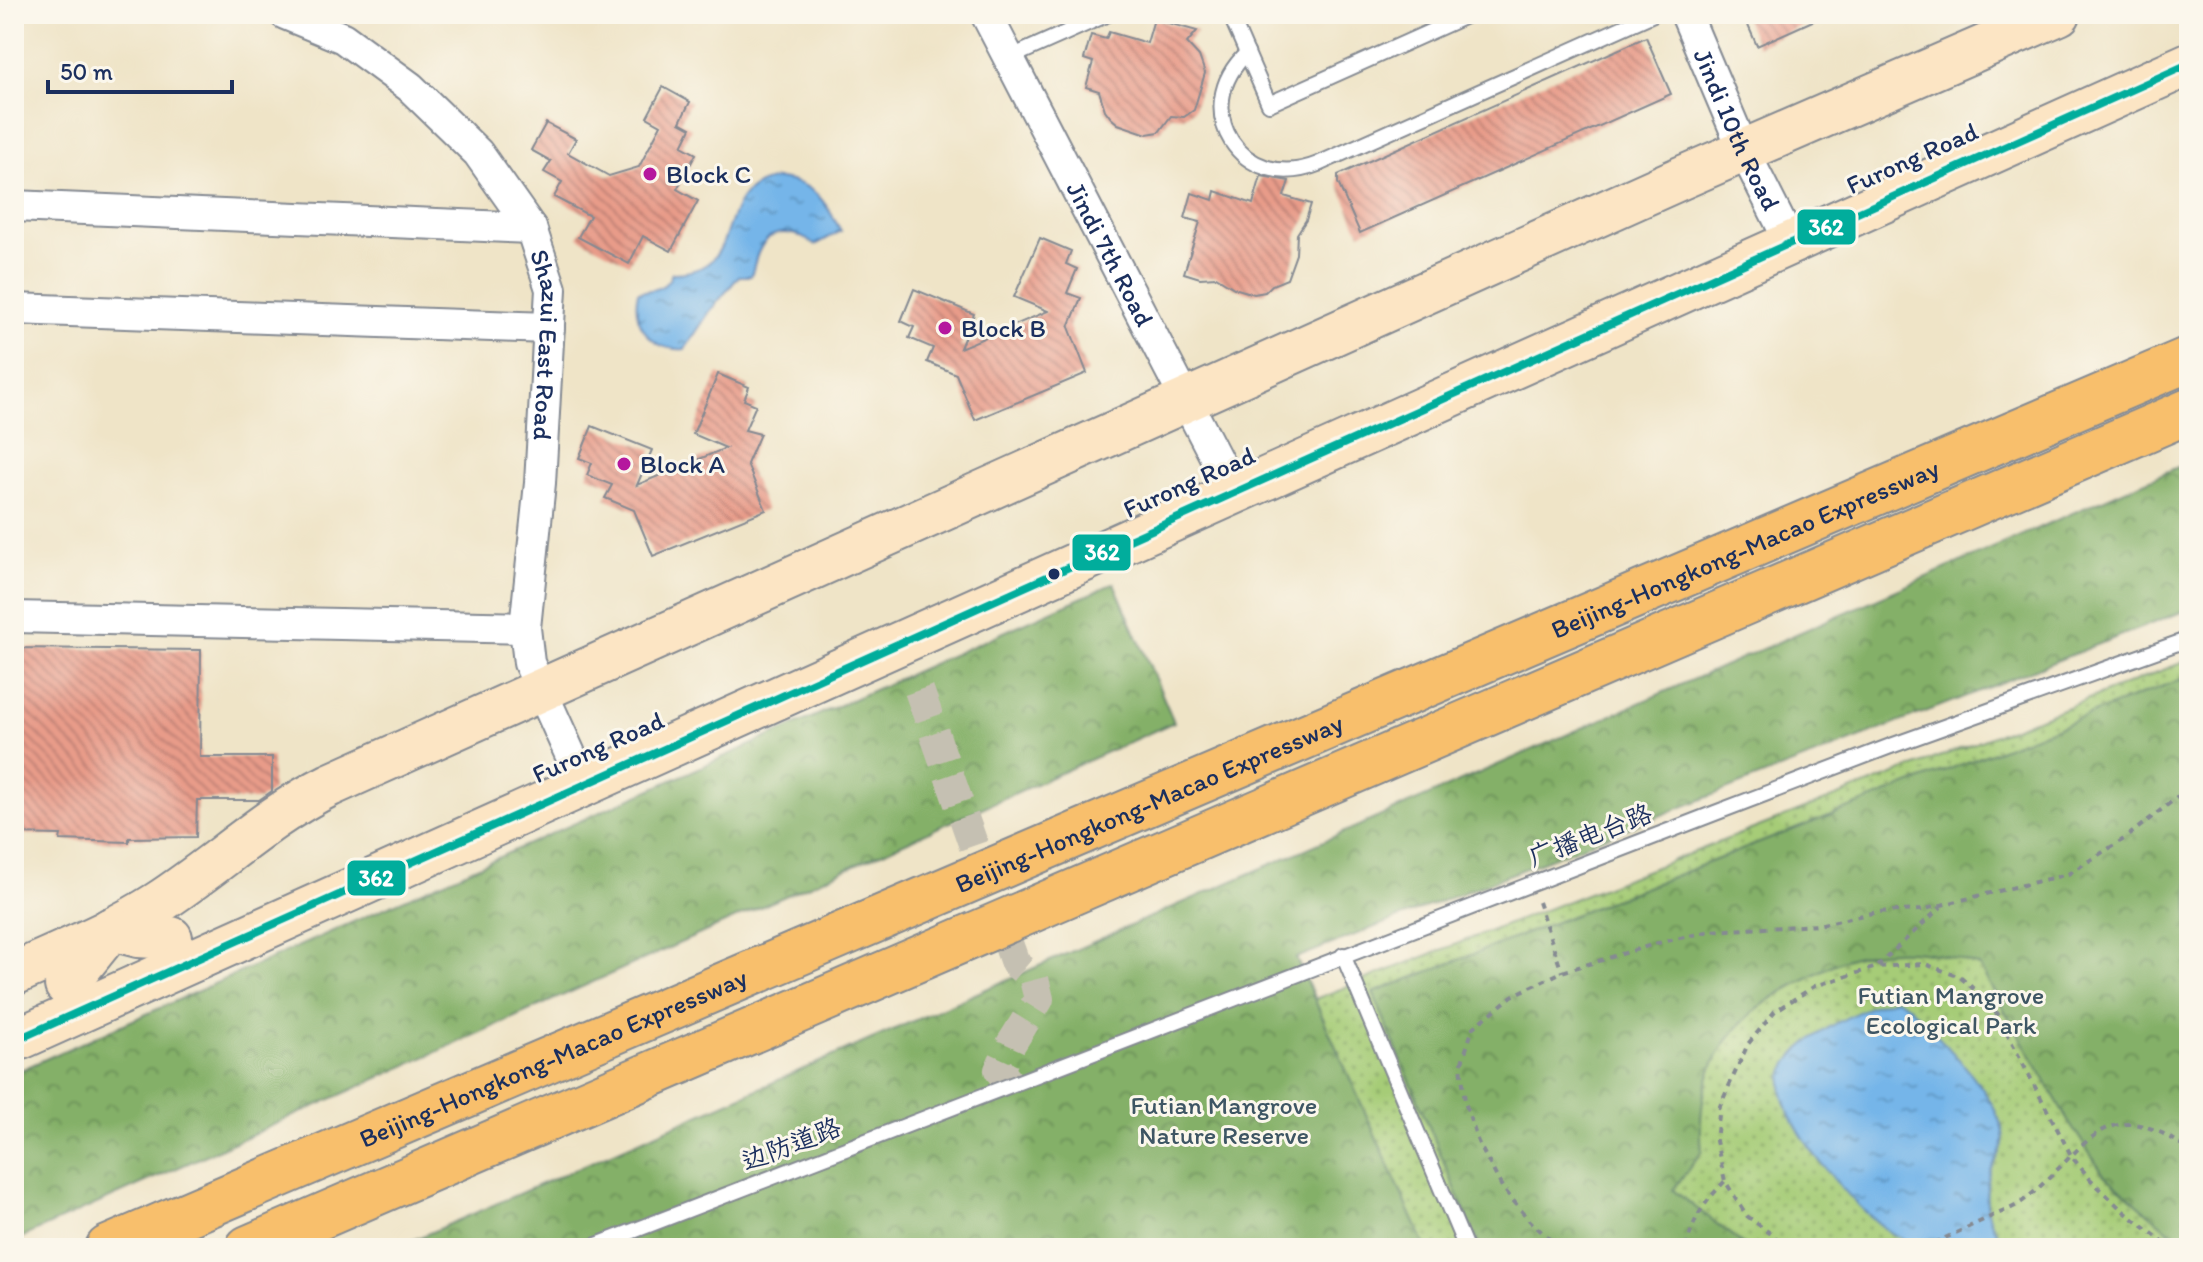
<svg xmlns="http://www.w3.org/2000/svg" width="2203" height="1262" viewBox="0 0 2203 1262" font-family="Itim,'LXGW WenKai TC',sans-serif">
<style>
.grass{fill:url(#grass-dots);stroke:#607e6a;stroke-width:2}
.forest{fill:url(#forest-crowns);stroke:#507063;stroke-width:2}
.water{fill:url(#water-ripples);stroke:#4872a4;stroke-width:2}
.building{fill:url(#building-back-hatch)}
.lines{fill:none;stroke-linecap:round;stroke-linejoin:round}
.street-tunnel{stroke:#c5c0b2;stroke-width:30;stroke-dasharray:30 15;stroke-linecap:butt}
.lane-casing{stroke:#858a92;stroke-width:18}
.street-casing{stroke:#858a92;stroke-width:34}
.secondary-casing{stroke:#858a92;stroke-width:46}
.highway-casing{stroke:#858a92;stroke-width:48}
.path{stroke:#858a92;stroke-width:4;stroke-dasharray:6 6;stroke-linecap:butt}
.lane{stroke:#fff;stroke-width:14}
.street{stroke:#fff;stroke-width:30}
.secondary{stroke:#fce5c4;stroke-width:42}
.highway{stroke:#f8bf6c;stroke-width:44}
.bus-1-casing{stroke:#fbf7ec;stroke-width:14}
.bus-1{stroke:#01ad9c;stroke-width:8}
.poi-dot{fill:#b5179e;stroke:#fbf7ec;stroke-width:3}
.bus-dot{fill:#1b2f5e;stroke:#fbf7ec;stroke-width:3}
.labels{text-anchor:middle;dominant-baseline:central;stroke-width:6;stroke-linejoin:round;paint-order:stroke}
.street-label{font-size:26px;fill:#1b2f5e;stroke:#fbf7ec}
.poi-label{font-size:26px;fill:#1b2f5e;stroke:#fbf7ec;text-anchor:start}
.park-label{font-size:26px;fill:#3e5664;stroke:#fbf7ec}
.line-badge{stroke:#fbf7ec;stroke-width:3}
.badge-label{font-size:22px;text-anchor:middle;font-weight:bold;fill:#fff}
</style>
<defs>
<pattern id="grass-dots" width="8" height="8" patternUnits="userSpaceOnUse" patternTransform="scale(2)"><rect width="8" height="8" fill="#a6cc77"/><path d="M2 2h.1M6 6h.1" fill="none" stroke="#86a665" stroke-width="1.8" stroke-linecap="round"/></pattern>
<pattern id="forest-crowns" width="20" height="18" patternUnits="userSpaceOnUse" patternTransform="scale(2)"><rect width="20" height="18" fill="#84b068"/><path d="M2 6a3 3 0 1 1 6 0M12 15a3 3 0 1 1 6 0" fill="none" stroke="#6b9059"/></pattern>
<pattern id="water-ripples" width="26" height="14" patternUnits="userSpaceOnUse" patternTransform="scale(2)"><rect width="26" height="14" fill="#74b5e9"/><path d="M2 4q2-2 4 0t4 0M15 11q2-2 4 0t4 0" fill="none" stroke="#5e94c0"/></pattern>
<pattern id="building-back-hatch" width="6" height="6" patternUnits="userSpaceOnUse" patternTransform="scale(2)"><rect width="6" height="6" fill="#e89b89"/><path d="M-1 5l2 2M0 0l6 6M5-1l2 2" fill="none" stroke="#bb7f73"/></pattern>
</defs>
<rect width="100%" height="100%" fill="#fbf7ec"/>
<filter id="ink" filterUnits="userSpaceOnUse"><feTurbulence type="fractalNoise" baseFrequency=".0125" numOctaves="2"/><feDisplacementMap in="SourceGraphic" scale="16" xChannelSelector="R" yChannelSelector="G"/><feConvolveMatrix kernelMatrix="1 2 1 2 8 2 1 2 1" color-interpolation-filters="sRGB"/></filter>
<filter id="wash" filterUnits="userSpaceOnUse"><feTurbulence type="fractalNoise" baseFrequency=".006" numOctaves="4" result="noise"/><feDisplacementMap in="SourceGraphic" scale="32" xChannelSelector="R" yChannelSelector="G"/><feGaussianBlur stdDeviation="1.8" result="paint"/><feColorMatrix in="noise" values="0 0 0 0 0 0 0 0 0 0 0 0 0 0 0 0 0 1.4 0 .05"/><feComposite in="paint" operator="in"/></filter>
<g filter="url(#wash)">
<rect width="100%" height="100%" fill="#efe4c7"/>
<path class="grass" d="M2189 660V1248H499L1295 958 1315 999Z"/>
<g class="forest">
<path d="M2189 462V609L1296 958 1426 1248H395Z"/>
<path d="M1114 583 1174 722 14 1241V1073Z"/>
<path d="M2189 676V1248L2104 1175 2069 1122 1979 966C1935 950 1887 944 1842 961 1826 967 1813 976 1798 983 1728 1019 1694 1071 1702 1151L1673 1190 1748 1248H1480L1373 993Z"/>
</g>
<g class="water">
<path d="M776 179C814 181 824 200 841 231L815 245C796 231 771 225 759 251 755 259 754 268 751 276H739L710 311 685 349C651 352 631 323 638 292 654 290 667 289 672 273 751 273 706 191 776 179Z"/>
<path d="M1896 999 1910 1007C1941 1042 1985 1079 2001 1124 2008 1145 1999 1153 1991 1171 1983 1191 1985 1225 2004 1239 2010 1244 2021 1245 2028 1248 1985 1248 1933 1257 1895 1235 1860 1215 1778 1124 1782 1081 1785 1043 1863 1006 1896 999Z"/>
</g>
<g id="blocks">
<g class="building">
<path d="M1743 14H1828L1757 46Z"/>
<path d="M1154 19 1197 31 1187 43 1199 56 1205 73 1194 110 1184 117 1171 116 1159 132 1147 134 1118 124 1111 118 1105 110 1099 91 1086 87 1093 62 1084 59 1091 35 1106 39 1109 32 1147 43Z"/>
<path d="M1646 37 1671 94 1360 233 1338 183V175Z"/>
<path d="M663 87 690 102 680 122 691 128 682 146 696 154 677 189 698 201 671 251 643 236 629 264 578 237 590 216 554 197 562 182 544 172 551 161 531 150 546 123 576 139 568 153 609 176 639 167 661 125 647 117Z"/>
<path d="M1261 176 1289 181 1284 196 1311 204 1306 220 1297 234 1296 254 1287 279 1272 285 1265 292 1254 294 1234 288 1216 277 1200 278 1184 273 1200 222 1185 218 1192 193 1213 200 1215 191 1253 204Z"/>
<path d="M1040 238 1071 251 1066 264 1077 269 1067 293 1081 298 1069 327 1087 373 975 420 956 374 927 362 933 348 909 338 914 327 901 321 914 289 974 314 960 348 1048 311 1014 297Z"/>
<path d="M718 374 749 387 744 400 756 405 745 430 760 434 747 464 766 510 653 556 634 510 605 498 612 485 587 475 592 463 579 458 592 426 652 450 637 485 726 448 693 434Z"/>
<path d="M14 648 201 650 200 757H272V791L259 800H197L196 837 129 838V842L60 840 61 835 14 834Z"/>
</g>
</g>
</g>
<g filter="url(#ink)">
<use href="#blocks" fill-opacity="0" stroke="#858a92" stroke-width="2"/>
<g class="lines">
<path class="street-tunnel" d="M919 690 1015 963 1034 979 1039 999 1011 1044 999 1070 1010 1084"/>
<g class="lane-casing">
<g id="lane">
<path d="M1230 14 1269 104 1470 14"/>
<path d="M1247 53C1187 109 1242 195 1318 164L1653 14"/>
<path d="M1009 58 1108 14"/>
<path d="M1343 955 1466 1248"/>
<path d="M589 1248 1715 813 1888 747 2189 639"/>
</g>
</g>
<g class="street-casing">
<g id="street">
<path id="s1" d="M285 14 343 38 410 87 478 153 531 228 551 289 540 483 525 628 529 663 584 785"/>
<path id="s2" d="M986 14 1234 493"/>
<path id="s3" d="M1686 14 1744 151 1791 244"/>
<path d="M14 206 531 228"/>
<path d="M14 309 549 328"/>
<path d="M14 617 525 628"/>
</g>
</g>
<g class="secondary-casing">
<g id="secondary">
<path d="M14 974C62 952 113 932 158 903 217 865 267 816 330 785L1681 178 2059 14"/>
<path d="M66 985 111 929 138 936 171 938"/>
<path d="M14 1041 2189 64"/>
</g>
</g>
<g class="highway-casing">
<g id="highway">
<path id="s4" d="M108 1248 2189 359"/>
<path d="M248 1248 2189 411"/>
</g>
</g>
<g class="path">
<path d="M1538 902 1562 972"/>
<path d="M1877 966 1941 907"/>
<path d="M1559 1248 1530 1221 1502 1187 1478 1142 1465 1102 1461 1065 1473 1028 1512 996 1562 972 1658 943 1711 931 1818 925 1877 912 1921 910 2068 874 2124 839 2189 788"/>
<path d="M1686 1248C1694 1217 1703 1204 1725 1181"/>
<path d="M1790 1248 1747 1216 1725 1181 1716 1141 1720 1106 1748 1044 1775 1011 1815 986 1877 967 1925 964 1960 977 1992 1005 2072 1157 2090 1179 2122 1210 2171 1248"/>
<path d="M1923 1248C1946 1238 1968 1227 1990 1217 2001 1212 2014 1208 2023 1201 2086 1152 2103 1087 2189 1150"/>
</g>
<use href="#lane" class="lane"/>
<use href="#street" class="street"/>
<use href="#secondary" class="secondary"/>
<use href="#highway" class="highway"/>
<g class="bus-1-casing">
<path id="bus-1" d="M14 1041 2189 64"/>
</g>
<use href="#bus-1" class="bus-1"/>
</g>
</g>
<g class="poi-dot">
<circle cx="650" cy="174" r="8"/>
<circle cx="945" cy="328" r="8"/>
<circle cx="624" cy="464" r="8"/>
</g>
<circle class="bus-dot" cx="1054" cy="574" r="7"/>
<g class="labels">
<g class="street-label">
<text stroke="none"><textPath href="#s3" startOffset="126">Jindi 10th Road</textPath></text>
<text transform="translate(1912 158) rotate(-24)">Furong Road</text>
<text stroke="none"><textPath href="#s2" startOffset="270">Jindi 7th Road</textPath></text>
<text stroke="none"><textPath href="#s1" startOffset="452">Shazui East Road</textPath></text>
<text transform="translate(1189 482) rotate(-24)">Furong Road</text>
<text stroke="none"><textPath href="#s4" startOffset="1780">Beijing-Hongkong-Macao Expressway</textPath></text>
<text transform="translate(598 747) rotate(-24)">Furong Road</text>
<text stroke="none"><textPath href="#s4" startOffset="1132">Beijing-Hongkong-Macao Expressway</textPath></text>
<text transform="translate(1590 835) rotate(-21)">广播电台路</text>
<text stroke="none"><textPath href="#s4" startOffset="484">Beijing-Hongkong-Macao Expressway</textPath></text>
<text transform="translate(791 1144) rotate(-21)">边防道路</text>
</g>
<g class="poi-label">
<text x="666" y="174">Block C</text>
<text x="961" y="328">Block B</text>
<text x="640" y="464">Block A</text>
</g>
<g class="park-label">
<text x="1951" y="995">Futian Mangrove<tspan x="1951" dy="30">Ecological Park</tspan></text>
<text x="1224" y="1105">Futian Mangrove<tspan x="1224" dy="30">Nature Reserve</tspan></text>
</g>
</g>
<g class="line-badge">
<rect x="1796" y="208" width="61" height="38" rx="8" fill="#01ad9c"/>
<rect x="1071" y="533" width="61" height="39" rx="8" fill="#01ad9c"/>
<rect x="346" y="859" width="61" height="38" rx="8" fill="#01ad9c"/>
</g>
<g class="badge-label">
<text x="1826" y="235">362</text>
<text x="1102" y="560">362</text>
<text x="376" y="886">362</text>
</g>
<rect width="2203" height="1262" fill="none" stroke="#fbf7ec" stroke-width="48"/>
<path d="M48 80v12h184v-12" fill="none" stroke="#1b2f5e" stroke-width="4"/>
<text x="60" y="80" font-size="24" fill="#1b2f5e" stroke="#fbf7ec" stroke-width="6" paint-order="stroke">50 m</text>
</svg>
